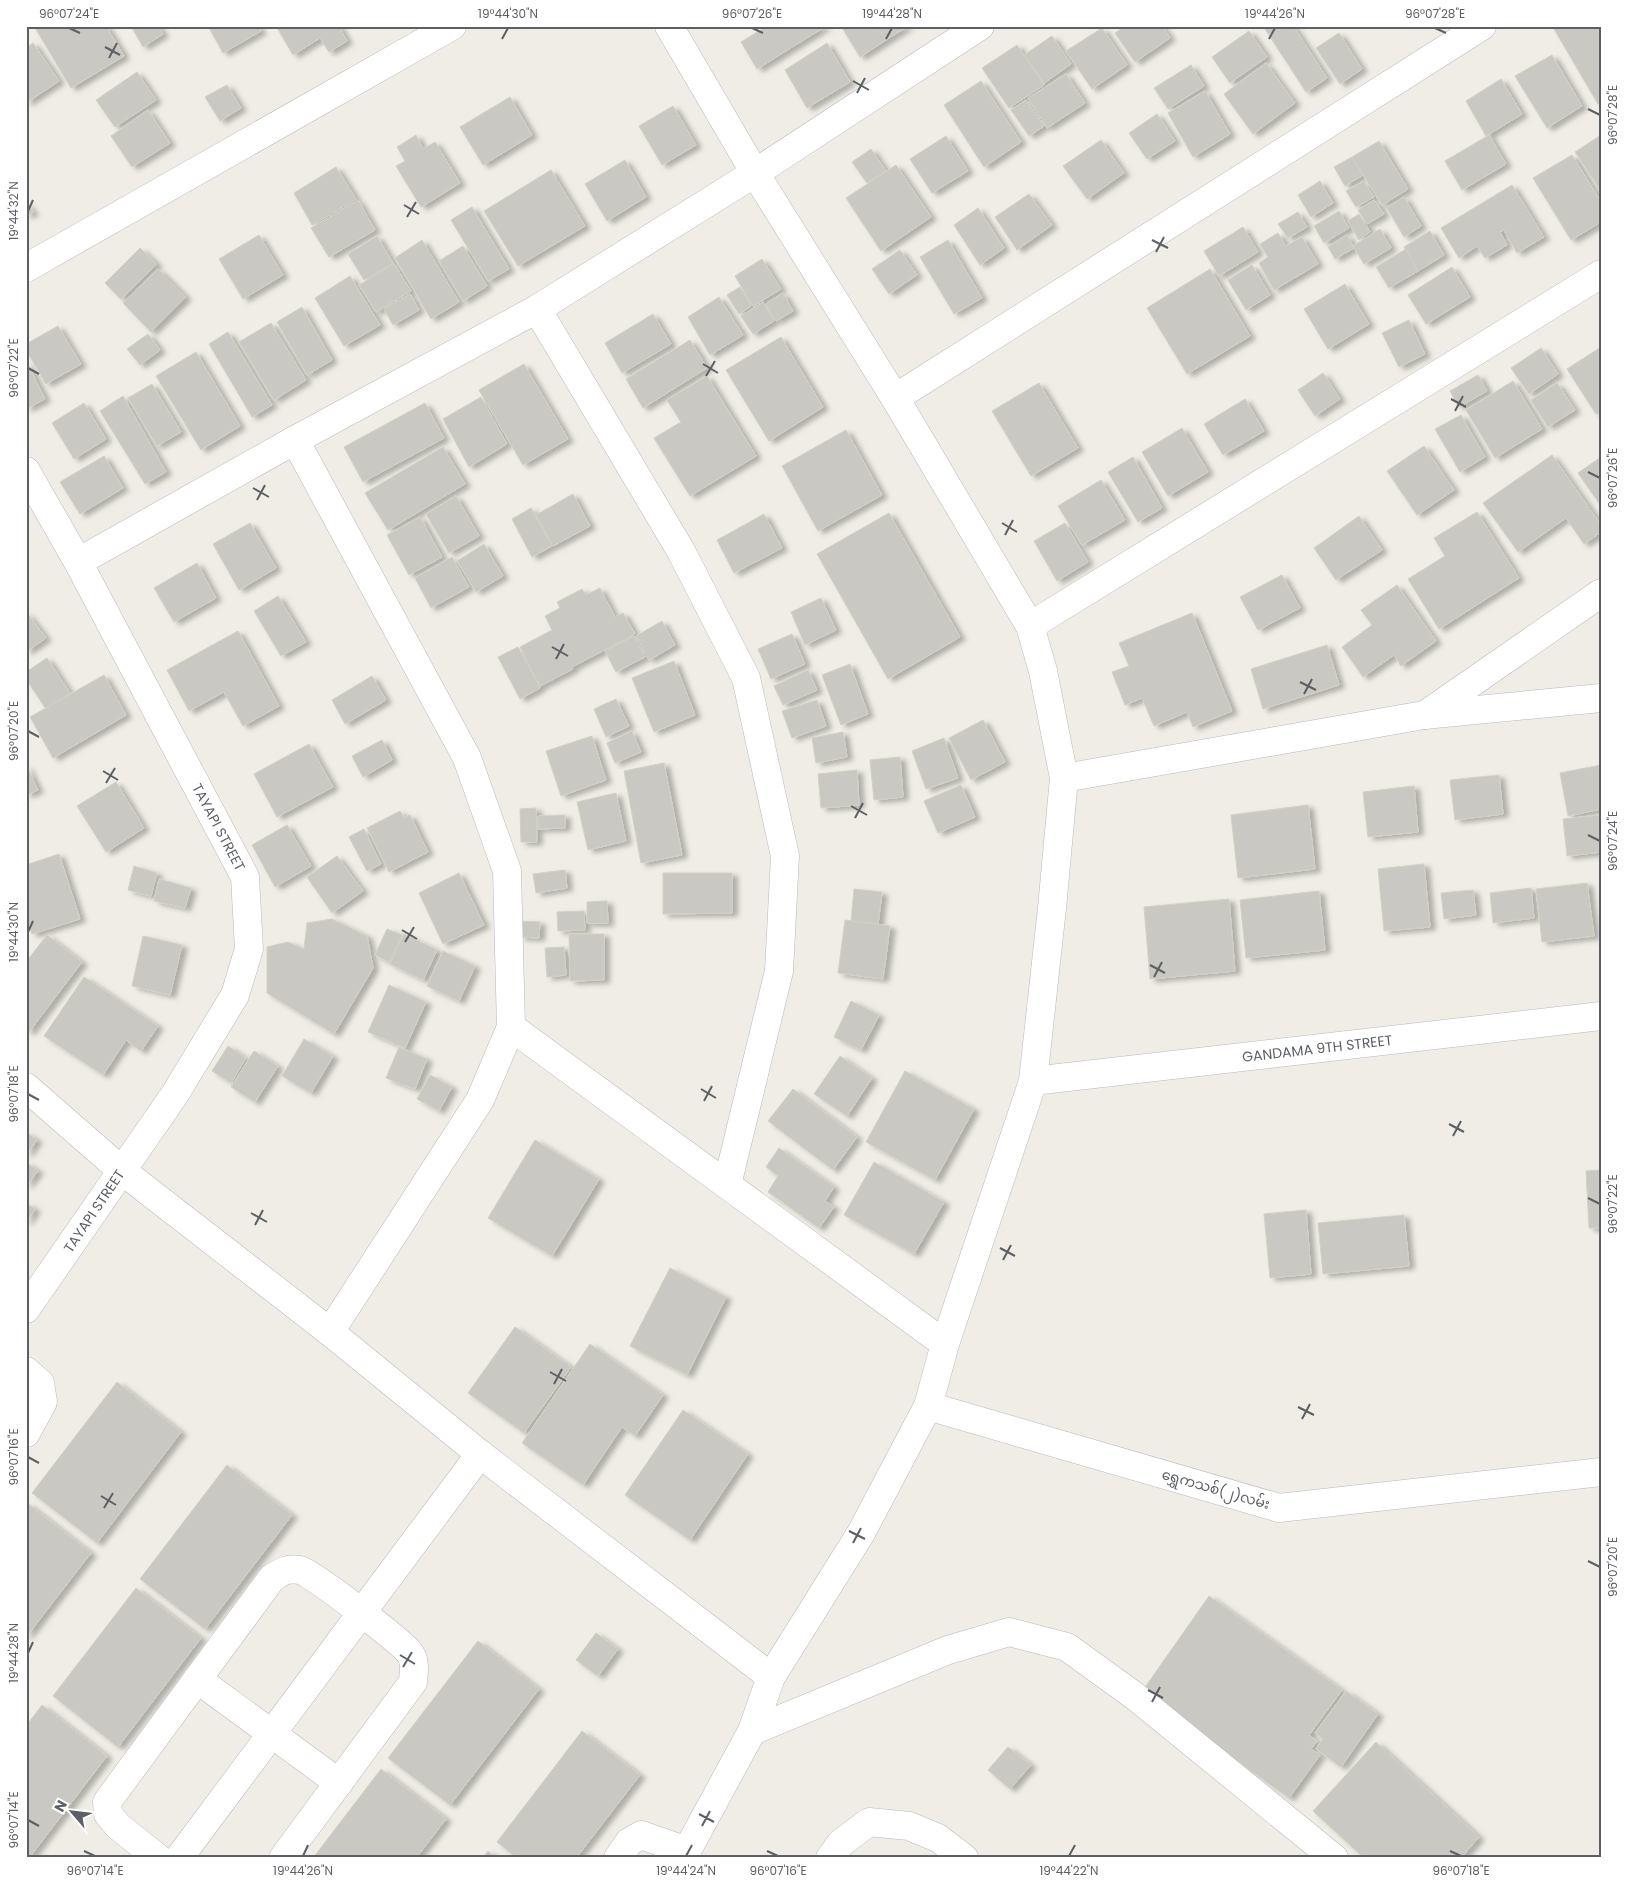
<svg xmlns="http://www.w3.org/2000/svg" width="1627" height="1884" viewBox="0 0 1627 1884" font-family="Poppins,'Noto Sans Myanmar',sans-serif">
<style>
.building{fill:#cac8c2;stroke:#d3d0c3;filter:url(#shadow)}
.lines{fill:none;stroke-linecap:round;stroke-linejoin:round}
.minor-casing{stroke:#b7babe;stroke-width:29}
.minor{stroke:#fff;stroke-width:28}
.ticks{fill:none;stroke:#5c6065;stroke-width:2}
.labels{text-anchor:middle;dominant-baseline:central;stroke-width:4.5;stroke-linejoin:round;paint-order:stroke}
.street-label{font-size:14px;fill:#5c6065;stroke:#fff}
.neatline{fill:none;stroke:#5c6065;stroke-width:2}
.ticks-label{font-size:12px;text-anchor:middle;fill:#5c6065}
</style>
<defs>
<filter id="shadow"><feDropShadow dx="5.5" dy="3" stdDeviation="2.5" flood-color="#0004"/></filter>
</defs>
<rect width="100%" height="100%" fill="#efede5"/>
<g class="building">
<path d="M34 26H106L124 56 71 88Z"/>
<path d="M131 26H158L163 34 143 47Z"/>
<path d="M208 26H258L261 31 223 53Z"/>
<path d="M276 26H341L339 27 347 41 329 52 320 38 293 55Z"/>
<path d="M767 26H826L757 69 741 42Z"/>
<path d="M841 26H877L886 40 860 57Z"/>
<path d="M877 26H908L886 40Z"/>
<path d="M1125 26H1162L1170 38 1135 62 1115 33Z"/>
<path d="M1269 26H1293L1327 78 1306 92 1265 29Z"/>
<path d="M1558 26H1601V103L1598 104 1554 29Z"/>
<path d="M1102 28 1127 65 1092 89 1066 51Z"/>
<path d="M1249 31 1267 57 1230 83 1212 57Z"/>
<path d="M1339 33 1362 69 1340 84 1316 48Z"/>
<path d="M1052 36 1071 64 1044 83 1024 55Z"/>
<path d="M33 43 59 81 26 103V48Z"/>
<path d="M827 43 850 82 807 108 785 70Z"/>
<path d="M1017 45 1044 85 1009 108 982 68Z"/>
<path d="M1552 55 1582 106 1547 128 1515 76Z"/>
<path d="M1266 63 1295 103 1253 134 1224 94Z"/>
<path d="M1191 65 1204 86 1168 109 1154 88Z"/>
<path d="M137 72 156 100 115 127 96 100Z"/>
<path d="M1066 74 1085 103 1047 128 1028 98Z"/>
<path d="M1501 79 1522 114 1486 136 1466 101Z"/>
<path d="M981 81 1021 142 984 167 944 105Z"/>
<path d="M227 85 241 108 220 121 205 97Z"/>
<path d="M1205 91 1230 134 1193 157 1168 113Z"/>
<path d="M510 97 532 135 483 165 460 127Z"/>
<path d="M1026 100 1044 126 1029 136 1011 110Z"/>
<path d="M673 106 696 145 662 165 639 126Z"/>
<path d="M148 110 170 143 132 167 111 136Z"/>
<path d="M1157 114 1175 141 1147 159 1129 133Z"/>
<path d="M416 135 423 149 435 142 460 183 421 207 396 166 405 161 397 147Z"/>
<path d="M1489 135 1506 164 1462 190 1445 161Z"/>
<path d="M1601 135V191L1575 152Z"/>
<path d="M946 136 968 171 932 193 910 159Z"/>
<path d="M1101 140 1124 173 1087 199 1063 166Z"/>
<path d="M1379 141 1408 189 1382 205 1352 157Z"/>
<path d="M871 149 886 171 867 183 852 162Z"/>
<path d="M1572 155 1601 202V222L1571 240 1533 178Z"/>
<path d="M1352 157 1363 175 1345 186 1334 167Z"/>
<path d="M625 160 646 197 607 221 585 184Z"/>
<path d="M896 165 931 217 881 251 846 198Z"/>
<path d="M336 167 356 199 312 225 294 193Z"/>
<path d="M551 170 585 226 518 266 484 211Z"/>
<path d="M1320 181 1333 203 1311 217 1298 195Z"/>
<path d="M1364 181 1374 197 1356 207 1346 191Z"/>
<path d="M1512 185 1544 237 1517 253 1504 230 1500 232 1507 245 1485 258 1477 246 1459 258 1441 228Z"/>
<path d="M1029 194 1052 225 1017 250 995 217Z"/>
<path d="M1404 197 1421 226 1404 237 1387 208Z"/>
<path d="M358 200 375 230 329 257 311 228Z"/>
<path d="M1374 200 1384 214 1367 224 1358 210Z"/>
<path d="M26 202 33 212 26 216Z"/>
<path d="M472 207 509 269 488 281 451 220Z"/>
<path d="M978 208 1004 248 980 265 954 225Z"/>
<path d="M1339 211 1349 228 1324 243 1314 226Z"/>
<path d="M1298 212 1307 227 1288 238 1278 224Z"/>
<path d="M1359 214 1370 232 1359 240 1348 221Z"/>
<path d="M1243 227 1258 252 1219 276 1204 251Z"/>
<path d="M1380 229 1391 248 1364 264 1353 246Z"/>
<path d="M1430 231 1444 255 1418 271 1404 247Z"/>
<path d="M1278 233 1286 246 1302 237 1318 264 1274 290 1259 263 1268 257 1260 244Z"/>
<path d="M259 235 283 275 243 299 219 259Z"/>
<path d="M1347 235 1354 248 1335 259 1328 247Z"/>
<path d="M377 236 393 263 364 280 348 254Z"/>
<path d="M422 240 459 302 431 319 395 258Z"/>
<path d="M948 240 982 298 954 314 920 257Z"/>
<path d="M463 246 487 286 463 301 439 261Z"/>
<path d="M140 248 157 264 121 299 105 283Z"/>
<path d="M1406 249 1418 271 1389 288 1376 267Z"/>
<path d="M900 250 917 275 889 294 872 269Z"/>
<path d="M762 259 781 289 753 306 735 276Z"/>
<path d="M394 264 411 291 376 312 359 285Z"/>
<path d="M1252 265 1270 295 1246 310 1228 280Z"/>
<path d="M1452 267 1470 297 1426 324 1408 295Z"/>
<path d="M158 269 186 297 151 332 123 303Z"/>
<path d="M1210 269 1250 336 1187 374 1147 308Z"/>
<path d="M350 276 380 325 344 346 315 298Z"/>
<path d="M1345 284 1369 324 1328 349 1304 309Z"/>
<path d="M740 287 751 306 739 314 727 295Z"/>
<path d="M783 293 793 311 776 321 766 304Z"/>
<path d="M410 294 419 310 393 325 384 309Z"/>
<path d="M719 297 743 335 710 355 688 317Z"/>
<path d="M763 302 774 321 753 334 741 316Z"/>
<path d="M302 307 332 360 307 375 277 322Z"/>
<path d="M653 314 671 344 622 373 605 343Z"/>
<path d="M1409 320 1425 354 1399 367 1382 333Z"/>
<path d="M271 323 306 380 274 400 239 342Z"/>
<path d="M58 326 81 364 46 384 26 350V344Z"/>
<path d="M228 332 272 405 252 417 209 344Z"/>
<path d="M148 334 160 350 140 365 127 349Z"/>
<path d="M781 337 823 407 769 441 726 370Z"/>
<path d="M690 340 707 368 643 408 626 379Z"/>
<path d="M1601 347V411L1596 414 1567 369Z"/>
<path d="M1541 348 1558 374 1529 394 1511 368Z"/>
<path d="M196 352 240 426 201 450 156 376Z"/>
<path d="M26 361 45 399 26 409Z"/>
<path d="M524 364 568 439 523 465 479 390Z"/>
<path d="M1323 373 1340 399 1315 416 1298 390Z"/>
<path d="M1478 375 1487 391 1459 407 1450 391Z"/>
<path d="M707 376 756 456 690 496 654 438 681 422 667 400Z"/>
<path d="M1513 381 1542 429 1495 458 1466 410Z"/>
<path d="M1039 383 1078 448 1031 476 992 411Z"/>
<path d="M1557 383 1575 410 1548 427 1531 400Z"/>
<path d="M152 384 181 432 157 446 128 398Z"/>
<path d="M123 396 166 472 145 484 100 411Z"/>
<path d="M481 397 507 444 469 467 443 419Z"/>
<path d="M1245 399 1264 431 1223 455 1204 424Z"/>
<path d="M84 403 106 439 74 459 52 423Z"/>
<path d="M425 403 444 438 363 482 344 447Z"/>
<path d="M1461 415 1485 457 1460 472 1435 429Z"/>
<path d="M1182 428 1208 472 1168 496 1142 452Z"/>
<path d="M846 430 882 495 818 531 782 466Z"/>
<path d="M1424 446 1454 490 1417 515 1387 471Z"/>
<path d="M443 447 465 484 388 530 365 493Z"/>
<path d="M1552 455 1601 525V532L1584 544 1566 518 1518 552 1483 503Z"/>
<path d="M104 456 123 488 80 514 60 482Z"/>
<path d="M1133 457 1162 508 1138 522 1108 472Z"/>
<path d="M1601 457V506L1578 473Z"/>
<path d="M1101 480 1125 520 1082 545 1058 506Z"/>
<path d="M573 494 590 526 553 546 536 515Z"/>
<path d="M456 496 479 536 449 553 426 514Z"/>
<path d="M531 508 552 546 532 557 512 519Z"/>
<path d="M1477 512 1519 578 1439 629 1408 579 1445 556 1434 538Z"/>
<path d="M889 513 960 637 888 679 817 554Z"/>
<path d="M764 514 782 548 734 573 717 540Z"/>
<path d="M1359 516 1382 550 1336 580 1314 548Z"/>
<path d="M420 517 442 557 409 575 387 535Z"/>
<path d="M250 523 276 568 239 590 213 544Z"/>
<path d="M1065 523 1088 562 1057 581 1034 541Z"/>
<path d="M484 544 503 576 476 592 457 561Z"/>
<path d="M452 557 469 587 431 608 415 578Z"/>
<path d="M197 563 216 598 174 622 154 588Z"/>
<path d="M1282 575 1300 608 1258 630 1240 597Z"/>
<path d="M1397 585 1436 641 1401 666 1394 655 1363 677 1342 647 1372 625 1361 610Z"/>
<path d="M600 588 615 617 623 613 635 634 572 667 573 669 540 686 520 647 552 630 545 616 560 608 557 602 582 589 586 595Z"/>
<path d="M278 596 306 642 281 656 254 611Z"/>
<path d="M821 598 836 630 805 645 791 612Z"/>
<path d="M26 612 46 638 26 652Z"/>
<path d="M1192 613 1232 711 1193 727 1187 712 1154 726 1142 698 1125 705 1112 672 1129 666 1119 643Z"/>
<path d="M662 621 675 645 649 660 636 636Z"/>
<path d="M238 631 279 706 243 726 224 692 189 711 167 670Z"/>
<path d="M792 634 805 664 771 679 758 649Z"/>
<path d="M634 636 645 657 616 672 605 651Z"/>
<path d="M1327 645 1339 685 1263 709 1251 669Z"/>
<path d="M518 647 540 688 520 699 498 657Z"/>
<path d="M47 658 70 693 46 709 26 679V672Z"/>
<path d="M674 661 695 715 654 732 632 678Z"/>
<path d="M850 664 868 714 841 725 822 675Z"/>
<path d="M808 670 817 690 783 705 774 686Z"/>
<path d="M104 675 126 715 53 758 30 717Z"/>
<path d="M372 676 386 700 345 724 332 700Z"/>
<path d="M616 699 629 726 606 737 594 709Z"/>
<path d="M817 700 826 726 792 738 782 711Z"/>
<path d="M983 720 1005 762 971 780 949 738Z"/>
<path d="M632 731 641 752 615 763 607 743Z"/>
<path d="M843 732 847 757 816 763 812 738Z"/>
<path d="M592 736 606 780 561 796 546 751Z"/>
<path d="M944 738 958 778 926 789 912 751Z"/>
<path d="M382 740 392 760 363 777 352 756Z"/>
<path d="M309 744 333 787 277 817 254 774Z"/>
<path d="M900 757 903 797 874 800 870 760Z"/>
<path d="M664 763 682 855 641 863 624 771Z"/>
<path d="M26 765 38 790 26 795Z"/>
<path d="M1601 765V809L1568 816 1560 773Z"/>
<path d="M857 770 859 805 821 808 818 774Z"/>
<path d="M1499 775 1503 814 1455 820 1450 780Z"/>
<path d="M116 782 144 828 106 852 77 806Z"/>
<path d="M961 785 975 817 938 833 924 801Z"/>
<path d="M1414 786 1418 832 1368 837 1363 792Z"/>
<path d="M616 793 626 841 588 850 577 802Z"/>
<path d="M1308 805 1315 869 1238 878 1231 815Z"/>
<path d="M536 808 537 842H521L520 809Z"/>
<path d="M400 811 404 818 410 815 428 852 389 872 367 828Z"/>
<path d="M565 815V828L538 829V816Z"/>
<path d="M1601 815V852L1567 856 1563 819Z"/>
<path d="M287 825 311 866 275 887 252 845Z"/>
<path d="M364 829 381 864 367 871 349 837Z"/>
<path d="M59 854 80 919 32 934 26 915V865Z"/>
<path d="M337 856 363 891 332 913 307 877Z"/>
<path d="M1424 864 1430 927 1384 931 1378 869Z"/>
<path d="M134 866 157 873 151 896 128 890Z"/>
<path d="M565 870 567 888 536 893 533 874Z"/>
<path d="M459 873 484 925 443 944 419 893Z"/>
<path d="M663 873H732V913L663 914Z"/>
<path d="M159 879 191 888 185 908 154 901Z"/>
<path d="M1587 883 1594 936 1542 942 1536 889Z"/>
<path d="M1531 888 1534 918 1493 923 1490 893Z"/>
<path d="M854 889 882 892 878 924 851 921Z"/>
<path d="M1473 890 1476 915 1444 919 1441 893Z"/>
<path d="M1319 891 1325 950 1246 958 1240 900Z"/>
<path d="M1229 899 1235 971 1150 979 1144 907Z"/>
<path d="M607 901 608 923H587V902Z"/>
<path d="M584 911 585 930 558 931 557 912Z"/>
<path d="M332 919 367 936 373 968 334 1034 267 993V947L288 942 304 949 307 923Z"/>
<path d="M845 920 890 926 883 979 838 973Z"/>
<path d="M521 921 540 922 539 938 520 937Z"/>
<path d="M387 929 402 935 389 962 375 955Z"/>
<path d="M404 934 437 950 423 980 390 964Z"/>
<path d="M569 934H604V980L570 981Z"/>
<path d="M47 935 82 962 29 1032 26 1030V962Z"/>
<path d="M143 936 182 945 170 995 132 986Z"/>
<path d="M564 947 566 975 547 977 545 948Z"/>
<path d="M443 951 475 966 459 1001 427 986Z"/>
<path d="M84 977 158 1026 141 1051 126 1040 103 1075 44 1036Z"/>
<path d="M389 985 426 1002 405 1048 368 1032Z"/>
<path d="M851 1001 879 1015 861 1050 834 1037Z"/>
<path d="M304 1039 333 1056 311 1093 282 1076Z"/>
<path d="M228 1046 246 1058 231 1083 212 1071Z"/>
<path d="M399 1047 427 1059 415 1089 386 1078Z"/>
<path d="M254 1051 278 1066 255 1102 231 1087Z"/>
<path d="M840 1056 872 1078 847 1116 814 1094Z"/>
<path d="M905 1071 974 1109 935 1180 866 1142Z"/>
<path d="M430 1075 452 1087 439 1111 417 1099Z"/>
<path d="M793 1089 857 1137 833 1170 768 1121Z"/>
<path d="M26 1132 37 1140 26 1155Z"/>
<path d="M535 1140 599 1179 552 1256 488 1218Z"/>
<path d="M779 1148 834 1187 825 1201 834 1207 819 1228 768 1192 778 1176 766 1167Z"/>
<path d="M26 1162 38 1171 26 1186Z"/>
<path d="M874 1162 944 1202 914 1254 844 1215Z"/>
<path d="M1601 1170V1228H1589L1586 1171Z"/>
<path d="M26 1203 35 1209 26 1223Z"/>
<path d="M1306 1210 1311 1274 1270 1278 1264 1214Z"/>
<path d="M1404 1215 1409 1266 1323 1274 1318 1223Z"/>
<path d="M670 1268 726 1297 687 1375 630 1346Z"/>
<path d="M515 1327 571 1367 524 1433 468 1393Z"/>
<path d="M590 1344 663 1395 635 1436 622 1427 583 1485 522 1443Z"/>
<path d="M117 1382 181 1432 97 1543 32 1493Z"/>
<path d="M683 1410 748 1454 690 1540 625 1495Z"/>
<path d="M227 1465 292 1515 205 1629 140 1579Z"/>
<path d="M27 1503 91 1553 26 1637V1504Z"/>
<path d="M136 1588 201 1638 118 1747 53 1696Z"/>
<path d="M1209 1596 1342 1690 1309 1735 1317 1741 1311 1749 1320 1755 1289 1798 1141 1693Z"/>
<path d="M596 1633 618 1649 598 1676 576 1660Z"/>
<path d="M478 1641 539 1689 450 1805 388 1758Z"/>
<path d="M1346 1691 1378 1714 1341 1767 1316 1749 1323 1739 1315 1733Z"/>
<path d="M42 1705 107 1756 29 1858H26V1726Z"/>
<path d="M582 1731 640 1775 576 1858H517L497 1842Z"/>
<path d="M1376 1742 1479 1837 1461 1858H1364L1313 1811Z"/>
<path d="M1008 1747 1031 1765 1010 1789 988 1770Z"/>
<path d="M381 1769 446 1819 416 1858H313Z"/>
<path d="M488 1851 496 1858H483Z"/>
</g>
<g class="lines">
<g class="minor-casing">
<g id="minor">
<path d="M669 26 755 173 895 398 1030 626 1043 671 1064 778 1052 908 1033 1081 945 1344 928 1406 861 1533 771 1677 752 1731 683 1858"/>
<path d="M26 268 452 26"/>
<path d="M537 309 681 551 746 678 785 856 779 971 727 1185"/>
<path d="M895 398 1482 26"/>
<path d="M295 440 467 758 507 871 511 1027 480 1100 330 1332"/>
<path id="s1" d="M26 471 78 562 245 877 249 949 235 995 175 1094 26 1309"/>
<path d="M78 562 295 440 537 309 755 173 980 26"/>
<path d="M1030 626 1601 274"/>
<path d="M1425 715 1601 593"/>
<path d="M1064 778 1424 715 1601 698"/>
<path d="M511 1027 945 1344"/>
<path id="s2" d="M1033 1081 1601 1016"/>
<path d="M26 1087 121 1170 330 1332 480 1454 771 1677"/>
<path d="M26 1371 40 1383 43 1402 26 1433"/>
<path d="M928 1406 1279 1508 1601 1472"/>
<path d="M197 1679 339 1783"/>
<path d="M752 1731 948 1650 1009 1632 1067 1647 1136 1697 1334 1858"/>
<path d="M158 1858 118 1826 108 1814 107 1802 272 1578C283 1571 287 1568 300 1570 311 1572 400 1641 409 1652 416 1660 414 1672 413 1682L283 1858"/>
<path d="M179 1858 480 1454"/>
<path d="M618 1858 629 1842 641 1835 687 1851"/>
<path d="M830 1858 841 1843 869 1822 909 1826 938 1838 964 1858"/>
</g>
</g>
<use href="#minor" class="minor"/>
</g>
<path class="ticks" d="M69 28 80 33M752 28 763 33M1435 28 1446 33M502 39 508 28M886 39 892 28M1269 39 1275 28M105 47 120 55M109 58 117 43M853 81 869 90M857 93 865 78M1588 109 1600 115M404 205 419 214M28 211 33 200M407 217 416 202M1152 240 1168 248M1156 252 1164 237M703 364 718 373M28 368 39 374M706 376 715 361M1451 399 1466 407M1455 411 1463 396M1588 472 1600 478M253 488 269 497M257 500 265 485M1002 523 1017 532M1005 535 1013 520M552 647 568 656M556 659 564 644M1300 682 1316 690M1304 694 1312 679M28 731 39 737M103 771 118 780M106 783 115 768M851 806 867 815M855 818 863 803M1588 835 1600 841M402 930 417 939M28 932 33 921M405 942 414 927M1150 965 1165 973M1154 977 1162 962M701 1089 716 1098M28 1094 39 1100M704 1101 712 1086M1449 1124 1464 1132M1453 1136 1461 1121M1588 1198 1600 1204M251 1213 267 1222M255 1225 263 1210M1000 1248 1015 1256M1003 1260 1011 1245M550 1372 566 1381M554 1384 562 1369M1298 1407 1314 1415M1302 1419 1310 1404M28 1457 39 1463M101 1496 116 1505M104 1508 113 1493M849 1531 865 1539M853 1543 861 1528M1588 1561 1600 1567M28 1653 33 1642M400 1655 415 1664M403 1667 412 1652M1148 1690 1163 1698M1152 1702 1160 1687M699 1814 714 1822M28 1820 39 1826M702 1826 710 1811M84 1851 95 1856M767 1851 778 1856M1450 1851 1461 1856M303 1856 308 1845M686 1856 692 1845M1069 1856 1075 1845"/>
<g class="labels">
<g class="street-label">
<text stroke="none"><textPath href="#s1" startOffset="405">TAYAPI STREET</textPath></text>
<text stroke="none"><textPath href="#s2" startOffset="286">GANDAMA 9TH STREET</textPath></text>
<text transform="translate(94 1211) rotate(-56)">TAYAPI STREET</text>
<text transform="translate(1216 1489) rotate(16)">ရွှေကသစ်(၂)လမ်း</text>
</g>
</g>
<rect width="1627" height="1884" fill="none" stroke="#ffffff" stroke-width="55"/>
<g transform="translate(72 1812) rotate(298)" stroke="#ffffff" stroke-width="4" paint-order="stroke">
<path d="M0-4L9 19L0 12L-9 19Z" fill="#5c6065"/>
<text y="-8" font-size="14" font-weight="bold" text-anchor="middle" fill="#5c6065">N</text>
</g>
<rect x="28" y="28" width="1572" height="1828" class="neatline"/>
<g class="ticks-label">
<text x="69" y="18">96°07'24"E</text>
<text x="508" y="18">19°44'30"N</text>
<text x="752" y="18">96°07'26"E</text>
<text x="892" y="18">19°44'28"N</text>
<text x="1275" y="18">19°44'26"N</text>
<text x="1435" y="18">96°07'28"E</text>
<text transform="translate(1613 115) rotate(-90)" y="4">96°07'28"E</text>
<text transform="translate(14 211) rotate(-90)" y="4">19°44'32"N</text>
<text transform="translate(14 368) rotate(-90)" y="4">96°07'22"E</text>
<text transform="translate(1613 478) rotate(-90)" y="4">96°07'26"E</text>
<text transform="translate(14 731) rotate(-90)" y="4">96°07'20"E</text>
<text transform="translate(1613 841) rotate(-90)" y="4">96°07'24"E</text>
<text transform="translate(14 932) rotate(-90)" y="4">19°44'30"N</text>
<text transform="translate(14 1094) rotate(-90)" y="4">96°07'18"E</text>
<text transform="translate(1613 1204) rotate(-90)" y="4">96°07'22"E</text>
<text transform="translate(14 1457) rotate(-90)" y="4">96°07'16"E</text>
<text transform="translate(1613 1567) rotate(-90)" y="4">96°07'20"E</text>
<text transform="translate(14 1653) rotate(-90)" y="4">19°44'28"N</text>
<text transform="translate(14 1820) rotate(-90)" y="4">96°07'14"E</text>
<text x="95" y="1875">96°07'14"E</text>
<text x="303" y="1875">19°44'26"N</text>
<text x="686" y="1875">19°44'24"N</text>
<text x="778" y="1875">96°07'16"E</text>
<text x="1069" y="1875">19°44'22"N</text>
<text x="1461" y="1875">96°07'18"E</text>
</g>
</svg>
